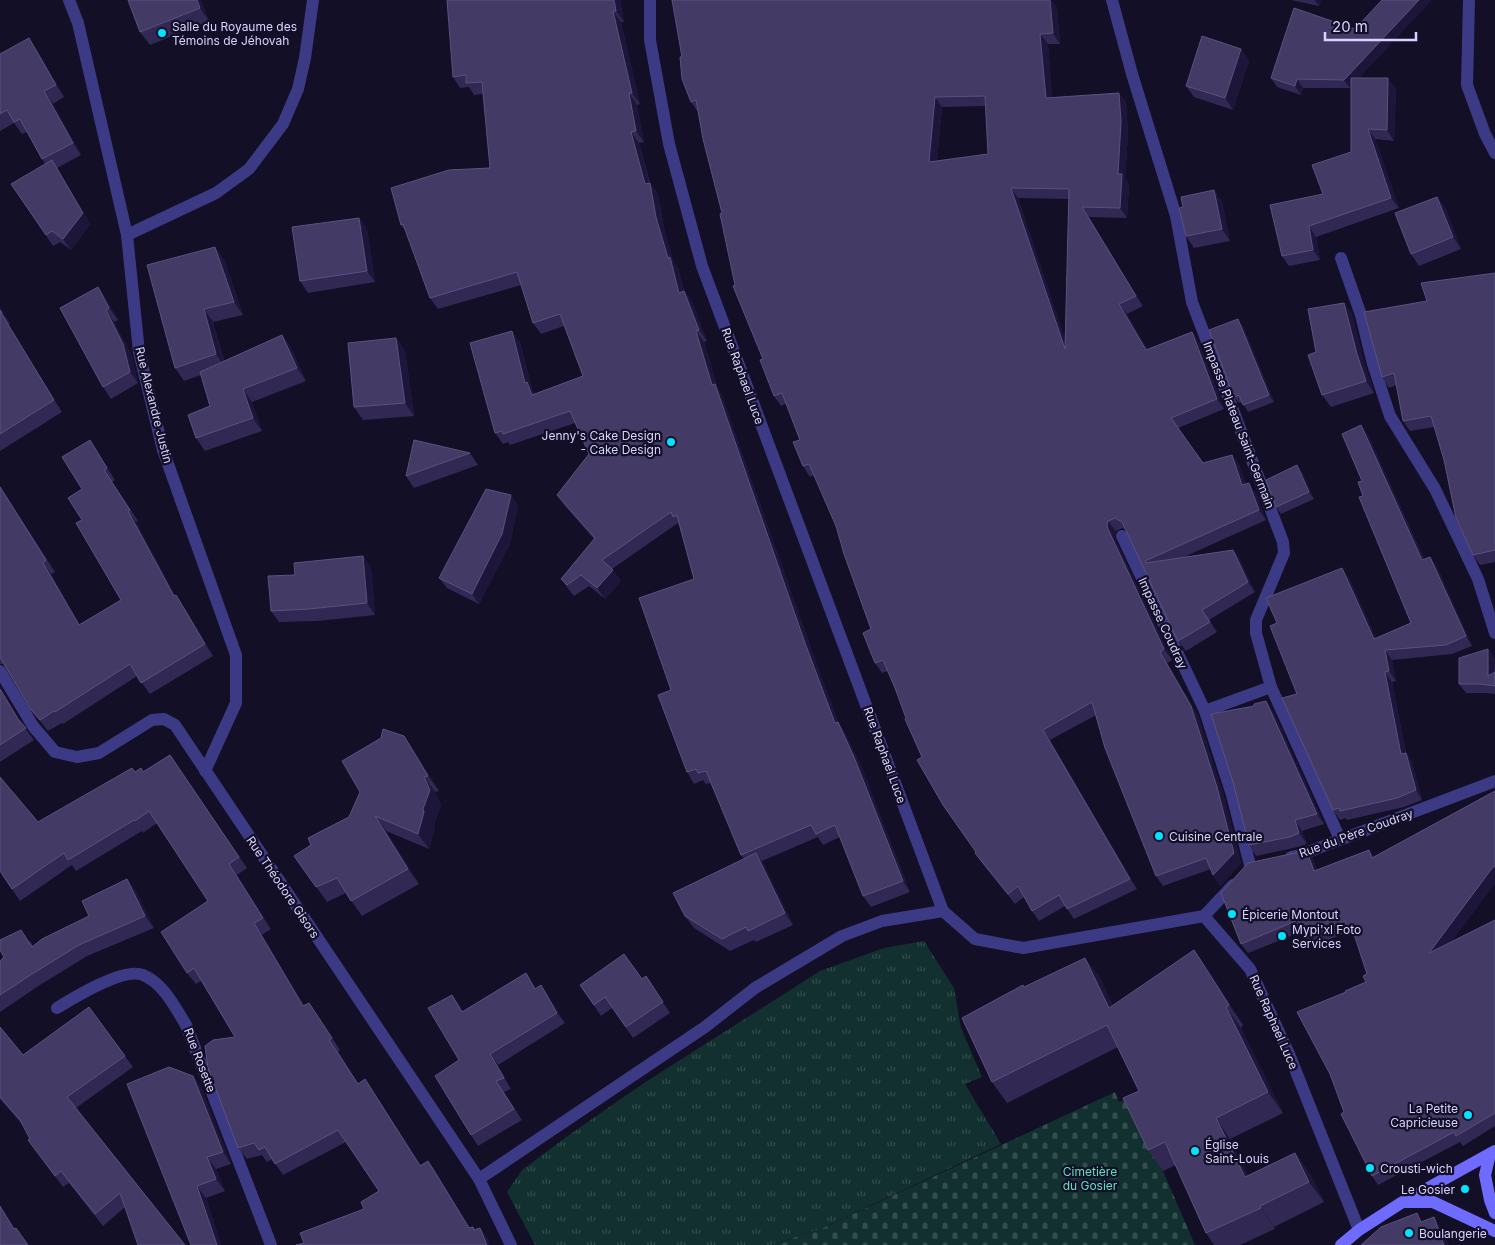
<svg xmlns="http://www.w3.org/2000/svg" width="1495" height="1245" viewBox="0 0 1495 1245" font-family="Inter,sans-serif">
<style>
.grass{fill:url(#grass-tufts)}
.cemetery{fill:url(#cemetery-stones)}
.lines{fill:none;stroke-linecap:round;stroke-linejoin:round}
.street{stroke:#3d3a85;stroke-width:12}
.secondary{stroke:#6f6bff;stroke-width:12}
.wall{fill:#312854;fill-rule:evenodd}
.shaded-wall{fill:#1d163a}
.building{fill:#433a66;stroke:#5a527e;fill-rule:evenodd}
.poi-dot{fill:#00e5ff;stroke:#130f26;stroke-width:2}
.labels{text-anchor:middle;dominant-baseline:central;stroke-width:4.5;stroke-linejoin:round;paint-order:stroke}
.poi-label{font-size:12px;fill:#d9d4ff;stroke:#130f26;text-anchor:start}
.street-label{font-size:12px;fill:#d9d4ff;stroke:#130f26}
.park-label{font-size:12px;fill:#5fe0c0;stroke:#130f26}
</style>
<defs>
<pattern id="grass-tufts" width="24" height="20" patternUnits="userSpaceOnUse" patternTransform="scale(1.25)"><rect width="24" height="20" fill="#12302f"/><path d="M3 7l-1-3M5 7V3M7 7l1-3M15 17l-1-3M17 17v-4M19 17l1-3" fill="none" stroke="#344d4e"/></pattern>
<pattern id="cemetery-stones" width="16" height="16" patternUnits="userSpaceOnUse" patternTransform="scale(1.25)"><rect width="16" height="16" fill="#12302f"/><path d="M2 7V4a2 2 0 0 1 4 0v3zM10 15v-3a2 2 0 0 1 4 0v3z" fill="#344d4e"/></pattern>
</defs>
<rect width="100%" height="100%" fill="#130f26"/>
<path class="grass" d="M924 941 954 988 961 1028 982 1077 965 1084 1001 1144 821 1229 771 1245H535L507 1192 522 1170 569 1135 644 1083 820 971 884 948Z"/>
<path class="cemetery" d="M1115 1092 1119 1102 1128 1098 1163 1171 1195 1245H771L821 1229Z"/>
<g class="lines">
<g class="street">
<path d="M69 0 78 23 127 235 139 352 163 450 236 655V703L205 771"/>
<path d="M650 0V40L669 144 702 266 943 911 975 939 1023 948 1204 916 1250 969 1289 1054 1359 1230"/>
<path d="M1112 0 1132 74 1176 216 1192 302 1283 542 1284 553 1256 620V633L1271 687 1340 839"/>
<path d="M1469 0 1467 85 1485 134 1495 153"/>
<path d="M127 235 216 193 249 169 283 124 298 89 305 58 313 0"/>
<path d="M1341 258 1361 315 1373 364 1390 416 1435 489 1478 579 1495 633"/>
<path d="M1122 536 1205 711 1232 795 1250 865"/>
<path d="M0 671 33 726 55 752 77 757 99 753 152 720 164 719 175 725 479 1179 511 1245"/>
<path d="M1205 711 1271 687"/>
<path d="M1291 857 1300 855 1495 781"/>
<path d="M1204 916 1233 885"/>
<path d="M57 1008C75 997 124 967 143 975 163 983 175 1007 186 1025L271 1245"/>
<path d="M479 1179 705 1027 755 988 842 936 882 921 943 911"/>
</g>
<g class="secondary">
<path d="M1490 1154 1485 1175 1490 1200 1495 1213"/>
<path d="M1406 1202H1433L1495 1231"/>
<path d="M1341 1245 1359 1230 1401 1203 1495 1151"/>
</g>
</g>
<g class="wall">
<path d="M128 0H201L209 21 150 45 140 32Z"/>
<path d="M620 0 624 22H621L640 104 637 105 644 142 639 143 650 183 658 194 664 228 673 261 678 268 684 291 692 302 707 341 704 342 718 389 722 396 813 654 839 724 845 733 862 768 910 892 871 907 863 896 840 837 823 845 818 837 762 861 764 865 793 925 756 942 754 940 730 951 694 928 685 916 744 859 741 855 711 783 706 784 703 780 694 784 687 772 671 690 694 579 679 526 678 523 612 569 621 581 605 599 589 586 574 596 569 590 561 579 594 539 565 506 557 495 589 454 575 423 510 445 508 442 503 444 495 433 520 342 532 389 535 394 583 376 564 326 541 334 533 323 521 285 438 309 430 298 406 232 401 225 490 168 483 94 474 95 469 87 460 88 453 77Z"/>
<path d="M1291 0H1321L1319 6Z"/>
<path d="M1057 7 1060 44H1048L1052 98 1119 93 1126 103 1128 132 1125 178 1129 184 1127 218 1089 217 1143 306 1127 314 1147 349 1192 332 1199 343 1224 409 1178 428 1203 463 1232 455 1239 465 1246 484 1256 493 1266 520 1184 557 1233 550 1240 560 1255 592 1209 620 1217 632 1186 651 1178 641 1126 530 1122 528 1116 531 1114 535 1115 539 1172 660 1167 663 1198 716 1224 797 1241 863 1220 886 1213 875 1211 869 1163 886 1156 876 1096 715 1050 740 1137 889 1074 919 1065 906 1039 921 1032 911 1024 897 1015 904 982 863 975 853 976 852 922 757 906 718 895 688 888 671 882 673 875 663 871 629 836 526 814 475 810 477 803 466 800 440 786 404 781 406 774 396 763 359 735 285 722 213 698 112 691 102ZM985 106 988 154 937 161 942 107ZM1018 198 1069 199 1065 339Z"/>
<path d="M1241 49 1249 61 1233 110 1194 97 1186 86Z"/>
<path d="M37 50 64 97 53 104 81 155 57 168 90 224 71 250 60 242 53 246 11 184 45 164 27 132 22 134 14 123 0 131V54Z"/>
<path d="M1271 78H1360L1396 88 1394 141 1375 139 1399 208 1316 237 1320 260 1289 266 1282 256 1351 152V88H1303L1301 95 1277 87Z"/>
<path d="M1214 190 1222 202 1230 241 1194 248 1186 236Z"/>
<path d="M1437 197 1446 209 1461 249 1419 266 1411 254Z"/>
<path d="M359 218 367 229 375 282 308 293 300 281Z"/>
<path d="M224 259 243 315 213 322 224 361 282 335 291 348 306 381 252 402 262 431 205 451 196 438 210 406 201 375 184 381 175 368Z"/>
<path d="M1495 273V562L1480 565 1473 555 1435 427 1410 431 1403 421 1397 385 1389 388 1382 377 1427 301Z"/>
<path d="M98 287 106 299 118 320 114 322 132 356 138 383 111 399 103 387Z"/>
<path d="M1344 303 1352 314 1365 366 1374 393 1331 407 1322 395 1316 352Z"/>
<path d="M0 307 10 324 9 325 62 412 0 451Z"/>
<path d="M1243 326 1274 402 1248 412 1242 402 1239 403 1234 397Z"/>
<path d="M396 338 405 351 414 416 363 420 354 407Z"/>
<path d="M1361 425 1368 435 1424 559 1430 557 1437 567 1472 646 1452 654 1392 660 1396 681 1392 682 1406 753 1412 762 1422 800 1404 807 1347 820 1345 818 1340 820 1333 810 1297 694 1277 623 1349 578 1376 638 1411 623 1363 496 1362 481Z"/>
<path d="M90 440 115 480 112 482 138 521 136 522 175 596 184 607 213 656 150 694 137 676 63 724 62 723 48 731 40 721 31 710 3 664H0V486L55 572 51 574 80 625 121 600 82 520V489Z"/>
<path d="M470 453 478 465 414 488 406 476Z"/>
<path d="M1302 472 1314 499 1281 514 1276 507Z"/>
<path d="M518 505 510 544 479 604 447 588 439 578Z"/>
<path d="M363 556 371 568 375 615 317 621 279 622 271 611 295 575Z"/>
<path d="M1488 649 1495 659V694L1486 693H1466L1459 684Z"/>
<path d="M0 687 22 724 34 740 0 762Z"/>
<path d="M1273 711 1324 824 1302 831 1307 844 1298 847 1256 856 1249 845Z"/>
<path d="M404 736 414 751 439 791 435 792 441 805 434 824 435 827 429 849 386 831 419 884 362 916 346 893 327 902 294 856 311 845 349 817Z"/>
<path d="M170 755 247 868 237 875 271 929 262 935 304 1005 309 1003 317 1014 340 1050 338 1051 358 1084 365 1079 421 1165 428 1161 436 1172 470 1228 475 1229 480 1228 488 1239 304 1243 364 1209 379 1191 346 1142 283 1175 272 1159 267 1162 262 1155 247 1159 238 1148 235 1037 201 981 196 984 187 973 208 901 157 823 143 833 142 831 76 871 72 865 20 901 0 871 38 822 135 772 144 771Z"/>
<path d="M1495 791V883L1451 942 1495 920V1126L1463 1146 1460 1142 1378 1185 1372 1176 1344 1112 1346 992 1366 982 1367 974 1355 938 1350 931 1312 947 1306 937 1303 931 1248 953 1241 944 1295 853 1306 849 1313 859 1317 870 1369 850 1373 857Z"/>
<path d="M136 891 154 928 87 956 40 985 0 1012V961L30 941 33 946Z"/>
<path d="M1194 950 1209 971 1243 1025 1241 1028 1283 1113 1230 1139 1248 1176 1295 1153 1310 1174 1324 1202 1274 1227 1275 1229 1240 1245H1214L1206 1233 1176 1165 1163 1171 1148 1150 1139 1091 1118 1047 1007 1103 992 1082 1085 958 1100 978 1113 1006Z"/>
<path d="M526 973 536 989 541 985 565 1023 498 1065 511 1089 504 1092 522 1120 478 1146 471 1135 459 1060 452 995 463 1011Z"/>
<path d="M646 976 670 1013 633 1038 612 1008 601 1016 580 985 642 979Z"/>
<path d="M0 1027 23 1055 125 1056 133 1067 76 1108 185 1245 125 1207 103 1226 69 1183 63 1187 28 1140 30 1139 23 1125 0 1099Z"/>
<path d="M201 1087 231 1164 216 1169 225 1191 206 1198 221 1245H191Z"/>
</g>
<g class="shaded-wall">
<path d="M197 0H201L209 21 200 8Z"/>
<path d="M614 0H620L624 22 616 11Z"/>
<path d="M1050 0H1052L1057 7 1060 44 1053 33Z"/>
<path d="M1315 0H1321L1319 6Z"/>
<path d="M1419 0H1432L1350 88 1344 80Z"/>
<path d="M613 11 621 22 640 104 632 93Z"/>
<path d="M1040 34 1048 44 1053 108 1046 98Z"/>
<path d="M29 38 37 50 64 97 56 85Z"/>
<path d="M1241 49 1249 61 1233 110 1225 98Z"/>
<path d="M1388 78 1396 88 1394 141 1387 130Z"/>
<path d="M1297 79 1303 88 1301 95 1295 86Z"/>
<path d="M44 91 53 104 81 155 73 143Z"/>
<path d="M629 93 637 105 644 142 636 131Z"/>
<path d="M1119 93 1126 103 1128 132 1125 178 1129 184 1127 218 1120 208 1118 174Z"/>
<path d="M935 97 942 107 936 172 929 162Z"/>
<path d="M1368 129 1375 139 1399 208 1391 198Z"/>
<path d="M631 132 639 143 651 190 650 183 658 194 664 228 673 261 678 268 687 304 679 293 668 258 645 184Z"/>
<path d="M52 160 59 171 90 224 71 250 63 239Z"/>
<path d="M1011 188 1018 198 1072 359 1065 349Z"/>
<path d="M1214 190 1222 202 1230 241 1222 229Z"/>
<path d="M1437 197 1446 209 1461 249 1453 237Z"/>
<path d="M1082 207 1089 217 1143 306 1136 296Z"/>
<path d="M359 218 367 229 375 282 367 271Z"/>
<path d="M1309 226 1316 237 1320 260 1313 250Z"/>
<path d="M215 247 224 259 243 315 234 302Z"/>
<path d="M98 287 106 299 118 320 109 308Z"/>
<path d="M684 291 692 302 707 341 699 330Z"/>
<path d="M1344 303 1352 314 1365 366 1374 393 1366 381 1357 354Z"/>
<path d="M1119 304 1127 314 1153 360 1146 350Z"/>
<path d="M0 307 10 324 0 310Z"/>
<path d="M204 309 213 322 225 367 216 354Z"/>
<path d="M106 310 114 322 132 356 138 383 130 372Z"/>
<path d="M1 313 9 325 62 412 54 400Z"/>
<path d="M1238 319 1243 326 1274 402 1269 395Z"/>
<path d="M512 331 520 342 532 389 535 394 540 407 532 395 525 383Z"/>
<path d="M696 331 704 342 718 389 722 396 813 654 839 724 845 733 862 768 910 892 903 881 835 723 805 643 712 385Z"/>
<path d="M1192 332 1199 343 1224 409 1217 399Z"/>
<path d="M282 335 291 348 306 381 297 368Z"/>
<path d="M396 338 405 351 414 416 405 403Z"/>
<path d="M243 389 252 402 262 431 253 418Z"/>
<path d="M1361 425 1368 435 1428 569 1422 560Z"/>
<path d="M90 440 98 452 115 480 107 468Z"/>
<path d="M1232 455 1239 465 1250 496 1242 485Z"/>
<path d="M1297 465 1302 472 1314 499 1309 492Z"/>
<path d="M1249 483 1256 493 1266 520 1259 510Z"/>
<path d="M0 486 55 572 0 487Z"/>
<path d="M511 495 518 505 510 544 479 604 472 594Z"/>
<path d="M128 511 136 522 182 608 174 596Z"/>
<path d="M1108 521 1116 531 1114 535 1115 539 1172 660 1164 649 1108 529 1107 525Z"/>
<path d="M1233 550 1240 560 1255 592 1248 582Z"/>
<path d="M363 556 371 568 375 615 367 603Z"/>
<path d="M1430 557 1437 567 1472 646 1466 636Z"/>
<path d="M43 563 51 574 87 637 79 625Z"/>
<path d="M1342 568 1349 578 1381 648 1374 639Z"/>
<path d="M613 570 621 581 605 599 597 588Z"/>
<path d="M176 595 184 607 213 656 205 644Z"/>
<path d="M1488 649 1495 659 1494 685 1488 676Z"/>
<path d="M1385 650 1392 660 1396 681 1389 671Z"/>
<path d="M1160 652 1167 663 1198 716 1224 797 1241 863 1220 886 1213 875Z"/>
<path d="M1385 672 1392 682 1408 763 1401 754Z"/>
<path d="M0 687 26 730 18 719 0 689Z"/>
<path d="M1266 701 1273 711 1324 824 1317 814Z"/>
<path d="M1043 730 1050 740 1137 889 1130 879Z"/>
<path d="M404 736 414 751 439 791 428 776Z"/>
<path d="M1406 753 1412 762 1422 800 1416 790Z"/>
<path d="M424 777 435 792 441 805 434 824 435 827 429 849 418 834Z"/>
<path d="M375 816 386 831 419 884 408 869Z"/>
<path d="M1295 820 1302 831 1307 844 1299 833Z"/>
<path d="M1306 849 1313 859 1321 881 1314 871Z"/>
<path d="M756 853 764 865 793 925 785 913Z"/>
<path d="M229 864 237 875 271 929 263 918Z"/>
<path d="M1493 867 1495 870V883L1436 963 1429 953Z"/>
<path d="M127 879 136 891 154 928 145 916Z"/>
<path d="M254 923 262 935 312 1018 303 1006Z"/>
<path d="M1194 950 1209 971 1243 1025 1229 1005Z"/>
<path d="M1085 958 1100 978 1124 1029 1109 1008Z"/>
<path d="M541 985 548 996 565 1023 557 1013Z"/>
<path d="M452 995 459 1005 469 1022 462 1012Z"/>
<path d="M309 1003 317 1014 340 1050 332 1038Z"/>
<path d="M1226 1007 1241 1028 1283 1113 1268 1092Z"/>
<path d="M490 1054 498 1065 511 1089 504 1078Z"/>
<path d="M193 1076 201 1087 231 1164 223 1152Z"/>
<path d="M365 1079 373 1091 428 1177 420 1166Z"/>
<path d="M1216 1118 1230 1139 1259 1198 1245 1177Z"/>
<path d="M1295 1153 1310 1174 1324 1202 1309 1182Z"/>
<path d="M207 1157 216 1169 225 1191 216 1179Z"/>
<path d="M428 1161 436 1172 477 1240 469 1228Z"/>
<path d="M197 1186 206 1198 221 1245H217Z"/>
<path d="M1260 1206 1274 1227 1275 1229 1261 1208Z"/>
<path d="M1434 1217 1443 1231 1449 1245H1444Z"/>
<path d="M480 1228 488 1239 490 1245H487Z"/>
</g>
<g class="building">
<path d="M128 0H197L200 8 140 32Z"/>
<path d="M447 0H614L616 11H613L632 93H629L636 131 631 132 645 184 650 183 656 217 668 258 670 257 679 293 684 291 699 330 696 331 712 385 715 384 805 643 835 723 838 722 854 757 903 881 863 896 835 825 816 834 811 825 741 855 706 771 698 773 696 769 687 772 658 695 671 690 639 598 694 579 677 515 673 517 671 512 602 560 613 570 597 588 581 575 567 585 561 579 595 538 557 495 589 454 570 411 503 434 502 431 495 433 470 343 512 331 525 383 527 382 532 395 583 376 560 314 533 323 517 272 430 298 403 224 401 225 391 188 449 170 490 168 482 82 466 83V75L453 77Z"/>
<path d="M672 0H1050L1053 33 1040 34 1046 98 1119 93 1121 122 1118 174H1122L1120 208 1082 207 1136 296 1119 304 1146 350 1192 332 1217 399 1171 418 1203 463 1232 455 1242 485 1249 483 1259 510 1145 561 1146 563 1233 550 1248 582 1202 610 1210 622 1178 641 1122 522 1115 518 1108 521 1107 525 1108 529 1164 649 1160 652 1191 706 1217 787 1234 853 1213 875 1206 858 1156 876 1105 748 1092 702 1043 730 1130 879 1067 909 1059 895 1032 911 1018 886 1008 894 975 853 976 852 943 805 917 760 922 757 905 719 906 718 895 688 883 660 875 663 863 633 871 629 844 554 836 526 809 464 803 466 793 442 800 440 782 393 774 396 760 360 763 359 733 286 735 285 720 214 722 213 703 139 696 100 691 102 682 79 680 57H682ZM985 96 988 154 929 162 935 97ZM1011 188 1069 189 1065 349Z"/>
<path d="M1382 0H1419L1344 80 1297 79 1295 86 1271 78 1294 8 1355 29Z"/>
<path d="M1202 36 1241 49 1225 98 1186 86Z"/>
<path d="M29 38 56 85 44 91 73 143 42 159 20 119 14 122 7 110 0 114V54Z"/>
<path d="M1351 78H1388L1387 130 1368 129 1391 198 1309 226 1313 250 1282 256 1270 205 1323 194 1312 165 1351 152Z"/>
<path d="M52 160 83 213 63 239 52 231 46 235 11 184Z"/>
<path d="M1214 190 1222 229 1186 236 1179 208 1183 207 1181 197Z"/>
<path d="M1437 197 1453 237 1411 254 1395 213Z"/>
<path d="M359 218 367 271 300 281 292 227Z"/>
<path d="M215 247 234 302 204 309 216 354 175 368 147 265Z"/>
<path d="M1495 273V550L1473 555 1456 518 1444 460 1431 416 1403 421 1394 373 1382 377 1364 312 1427 301 1421 283Z"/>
<path d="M98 287 109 308 106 310 123 344 130 372 103 387 60 308Z"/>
<path d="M1344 303 1357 354 1366 381 1322 395 1308 355 1316 352 1308 309Z"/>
<path d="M0 310 2 313H1L54 400 0 434Z"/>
<path d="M1238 319 1269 395 1243 405 1239 395 1234 397 1209 330Z"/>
<path d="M282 335 297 368 243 389 253 418 196 438 188 415 210 406 200 372Z"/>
<path d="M396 338 405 403 354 407 348 343Z"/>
<path d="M1361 425 1422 560 1430 557 1466 636 1446 645 1385 650 1389 671 1385 672 1401 754 1406 753 1416 790 1397 798 1340 811 1339 808 1333 810 1282 698 1297 694 1270 626 1277 623 1266 598 1342 568 1374 639 1411 623 1359 497 1363 496 1358 482 1362 481 1342 434Z"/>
<path d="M90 440 107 468 104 470 130 510 128 511 174 596 176 595 205 644 141 683 130 664 55 712 54 711 40 720 31 710 0 657V487L46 560 43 563 79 625 121 600 76 523 82 520 68 498 82 489 62 457Z"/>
<path d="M414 440 470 453 406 476Z"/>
<path d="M1297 465 1309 492 1276 507 1266 480Z"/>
<path d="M486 489 511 495 502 534 472 594 439 578Z"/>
<path d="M363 556 367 603 309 609 271 611 268 576 295 575 294 563Z"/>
<path d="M1488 649V676L1495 672V686L1480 684H1459V658Z"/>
<path d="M0 689 18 719 26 728 0 745Z"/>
<path d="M1266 701 1317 814 1295 820 1299 833 1290 837 1249 845 1233 782 1211 714 1254 706V704Z"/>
<path d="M383 729 404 736 428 776 424 777 430 790 423 809 424 812 418 834 375 816 408 869 351 901 337 878 316 887 294 856 311 845 308 838 349 817 360 792 342 761 381 738Z"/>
<path d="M170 755 239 857 229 864 263 918 254 923 303 1006 309 1003 332 1038 329 1040 358 1084 365 1079 420 1166 428 1161 469 1228 473 1227 474 1230 480 1228 487 1245H296L304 1243 300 1233 364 1209 361 1202 379 1191 338 1130 275 1164 265 1147 259 1150 254 1143 238 1148 208 1068 205 1046 213 1040 235 1037 194 968 187 973 161 932 208 901 149 811 135 821 134 820 68 860 64 853 12 889 0 871V777L38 822 132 768 135 772 141 768 143 772Z"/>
<path d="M1495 791V866L1493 867 1429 953 1495 920V1113L1456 1136 1454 1132 1372 1176 1341 1114 1344 1112 1330 1074 1297 1012 1346 992 1345 991 1366 982 1363 976 1367 974 1352 928 1348 929 1345 921 1306 937 1298 920 1241 944 1221 893 1248 863 1295 853 1306 849 1314 871 1369 850 1372 858Z"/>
<path d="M756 853 785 913 748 931 746 927 722 939 685 916 673 893Z"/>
<path d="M127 879 145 916 79 945 32 974 0 995V961L4 957 0 950V940L21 930 32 947 42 939 89 916 82 901Z"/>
<path d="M1194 950 1229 1005 1226 1007 1268 1092 1216 1118 1245 1177 1295 1153 1309 1182 1260 1206 1261 1208 1206 1233 1165 1142 1148 1150 1123 1098 1139 1091 1107 1025 992 1082 962 1018 1023 985 1024 987 1085 958 1109 1008Z"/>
<path d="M624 954 642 979 646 976 663 1002 626 1027 605 997 594 1005 580 985Z"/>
<path d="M526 973 535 989 541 985 557 1013 490 1054 504 1078 496 1081 514 1109 471 1135 435 1076 459 1060 428 1008 452 995 462 1012Z"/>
<path d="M89 1007 125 1056 67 1097 185 1245H138L120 1193 95 1214 61 1171 55 1176 28 1140 30 1139 20 1120 0 1097V1027L23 1055Z"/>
<path d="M169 1067 193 1076 223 1152 207 1157 216 1179 197 1186 217 1245H191L127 1084Z"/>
<path d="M0 1206 14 1229 16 1228 28 1245H0Z"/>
<path d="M1417 1213 1421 1222 1434 1217 1444 1245H1361L1381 1227Z"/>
</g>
<g class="poi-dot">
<circle cx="162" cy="33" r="5"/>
<circle cx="671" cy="442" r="5"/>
<circle cx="1159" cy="836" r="5"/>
<circle cx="1232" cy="914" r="5"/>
<circle cx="1282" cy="936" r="5"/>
<circle cx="1468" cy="1115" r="5"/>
<circle cx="1195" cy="1151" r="5"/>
<circle cx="1370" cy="1168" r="5"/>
<circle cx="1465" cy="1189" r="5"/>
<circle cx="1409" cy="1233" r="5"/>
</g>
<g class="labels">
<g class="poi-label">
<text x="172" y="26">Salle du Royaume des<tspan x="172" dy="14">Témoins de Jéhovah</tspan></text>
<text x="661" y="435" text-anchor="end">Jenny's Cake Design<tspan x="661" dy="14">- Cake Design</tspan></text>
<text x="1169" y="836">Cuisine Centrale</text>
<text x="1242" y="914">Épicerie Montout</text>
<text x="1292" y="929">Mypi'xl Foto<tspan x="1292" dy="14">Services</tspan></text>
<text x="1458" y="1108" text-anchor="end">La Petite<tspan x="1458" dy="14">Capricieuse</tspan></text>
<text x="1205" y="1144">Église<tspan x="1205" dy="14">Saint-Louis</tspan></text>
<text x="1380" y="1168">Crousti-wich</text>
<text x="1455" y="1189" text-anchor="end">Le Gosier</text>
<text x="1419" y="1233">Boulangerie</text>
</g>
<g class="street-label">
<text transform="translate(743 376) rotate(70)">Rue Raphael Luce</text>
<text transform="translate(154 405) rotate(76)">Rue Alexandre Justin</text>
<text transform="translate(1239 425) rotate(69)">Impasse Plateau Saint-Germain</text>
<text transform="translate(1163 623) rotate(65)">Impasse Coudray</text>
<text transform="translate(885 755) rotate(70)">Rue Raphael Luce</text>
<text transform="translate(1356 833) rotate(-20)">Rue du Père Coudray</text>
<text transform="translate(283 887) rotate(56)">Rue Théodore Gisors</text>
<text transform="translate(1274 1022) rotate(66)">Rue Raphael Luce</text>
<text transform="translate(200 1060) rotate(69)">Rue Rosette</text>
</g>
<g class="park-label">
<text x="1090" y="1171">Cimetière<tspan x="1090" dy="14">du Gosier</tspan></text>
</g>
</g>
<path d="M1325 32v8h91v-8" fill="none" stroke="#d9d4ff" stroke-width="2.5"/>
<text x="1332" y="32" font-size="15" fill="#d9d4ff" stroke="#130f26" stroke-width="4" paint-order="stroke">20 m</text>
</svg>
